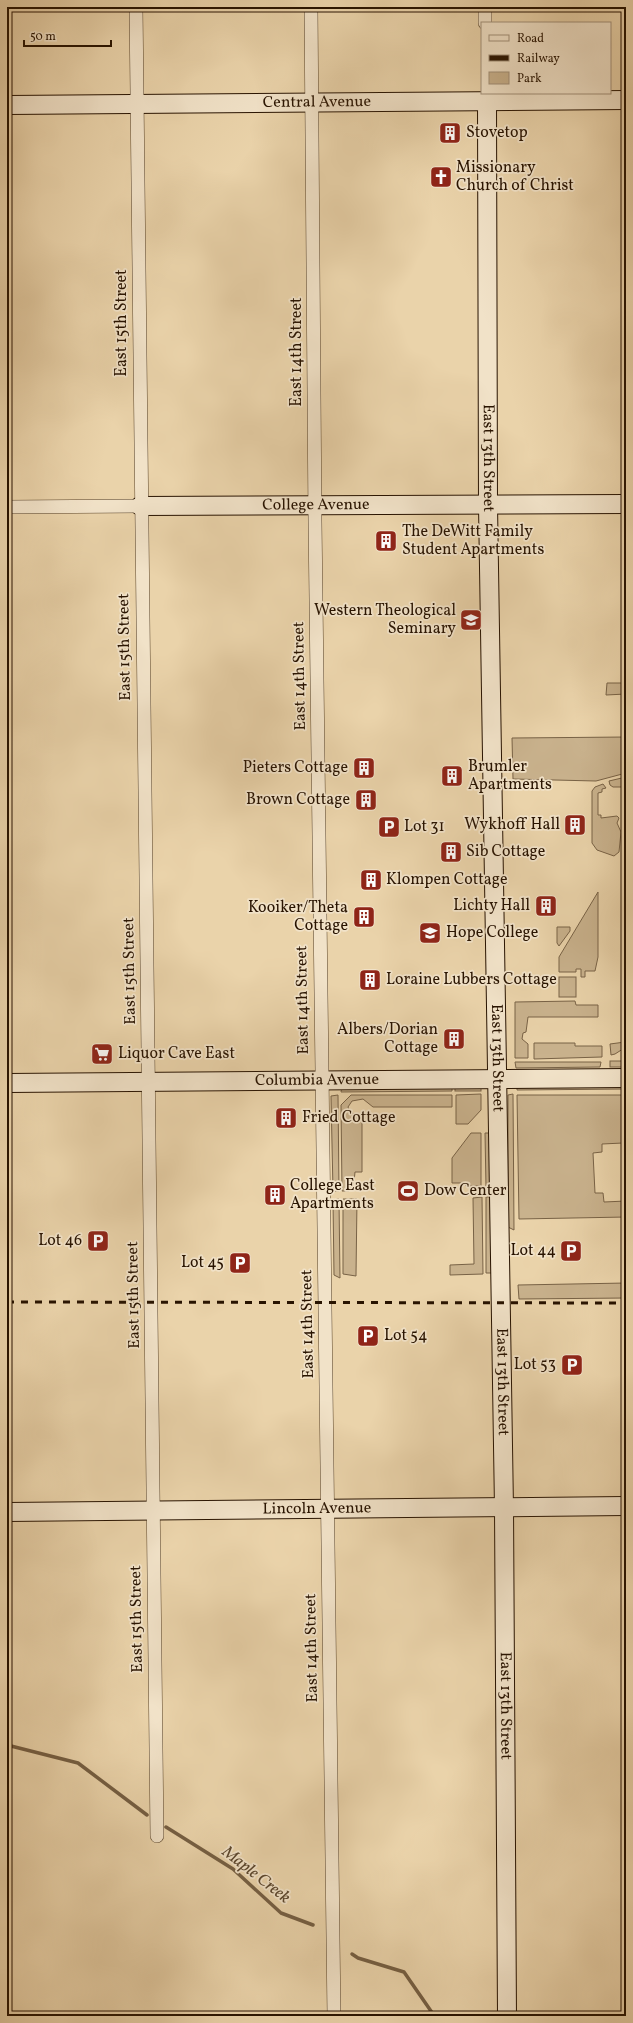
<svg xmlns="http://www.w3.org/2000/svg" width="633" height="2023" viewBox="0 0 633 2023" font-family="Vollkorn,serif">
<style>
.green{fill:#c9b28d;stroke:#786246}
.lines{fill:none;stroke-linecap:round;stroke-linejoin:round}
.stream{stroke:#755f43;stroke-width:3.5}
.street-casing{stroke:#58432a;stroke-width:14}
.secondary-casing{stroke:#281300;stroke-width:20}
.street{stroke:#f1e2c8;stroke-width:13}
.secondary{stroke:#f1e2c8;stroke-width:18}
.rail{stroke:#281300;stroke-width:3;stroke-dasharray:7 7;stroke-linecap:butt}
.labels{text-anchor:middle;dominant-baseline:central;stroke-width:3.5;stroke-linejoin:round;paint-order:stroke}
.street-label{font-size:16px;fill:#281300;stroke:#f1e2c8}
.poi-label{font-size:16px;fill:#281300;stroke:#f1e2c8;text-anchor:start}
.water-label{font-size:17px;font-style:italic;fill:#5b462d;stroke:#f1e2c8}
</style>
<rect width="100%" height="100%" fill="#ead3aa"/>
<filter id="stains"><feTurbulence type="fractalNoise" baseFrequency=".005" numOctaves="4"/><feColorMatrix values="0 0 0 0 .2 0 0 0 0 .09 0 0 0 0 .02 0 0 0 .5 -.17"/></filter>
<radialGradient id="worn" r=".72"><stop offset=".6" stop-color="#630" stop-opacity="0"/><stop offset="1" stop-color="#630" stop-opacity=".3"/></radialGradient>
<g class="green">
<path d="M624 674H626V694L606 695 607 683H624Z"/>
<path d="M626 737V773L596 781 513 779 512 738Z"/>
<path d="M626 777V787H613L610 785 609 781Z"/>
<path d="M603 784 606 788 602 789V792L598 793V815H601V818L617 816 619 818 617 823 621 832 619 852 614 856 597 850 592 843V791L595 787Z"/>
<path d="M598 892V957L595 971H585V977H581V969H576V972H559V957Z"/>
<path d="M557 927H570V931L559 946 557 943Z"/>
<path d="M624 945H626V985L624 986Z"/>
<rect x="559" y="977" width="17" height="20"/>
<path d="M575 1001 576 1005H598V1017H528L526 1032 523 1033 522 1039 528 1044V1058H515V1002Z"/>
<path d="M624 1002H626V1047L615 1054 611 1055 610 1044 625 1042Z"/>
<path d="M534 1043H575V1046H602V1057L534 1059Z"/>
<rect x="610" y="1061" width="16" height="6"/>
<path d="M515 1062H601L600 1067 516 1068Z"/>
<path d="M624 1083 625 1089 517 1090V1084Z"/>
<path d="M452 1085V1091L341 1092 342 1086Z"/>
<rect x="455" y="1085" width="26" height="6"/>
<path d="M481 1094V1110L468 1124H456V1095Z"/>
<path d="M513 1094 514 1230 508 1227V1095Z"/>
<path d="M338 1095 339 1191H333L331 1096Z"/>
<path d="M351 1095H452V1107H373L363 1099 352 1101 348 1107 350 1112 361 1117 362 1122V1172H355L354 1182 349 1191H342L341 1105Z"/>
<path d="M517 1095H623V1143L602 1144V1152L593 1153 595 1193H603L604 1202 626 1201V1217L519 1219Z"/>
<path d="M471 1133H481V1186H466L465 1183H452V1158Z"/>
<path d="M485 1133H491V1186L486 1187Z"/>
<path d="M482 1197 483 1274 450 1275V1265L474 1264 473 1198Z"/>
<path d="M486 1197H491L492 1273H486Z"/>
<path d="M339 1199V1200L340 1278 334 1275 333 1200Z"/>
<path d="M343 1199H357L356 1276 343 1274Z"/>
<path d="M626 1283V1298L519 1299 518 1285Z"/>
</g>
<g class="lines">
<g class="stream">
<path d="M7 1745 78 1763 147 1815"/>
<path d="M166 1827 233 1869 281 1913 313 1925"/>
<path d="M352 1954 358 1958 404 1972 433 2014 438 2016"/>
</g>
<g class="street-casing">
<g id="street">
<path d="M136 7 157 1836"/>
<path d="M311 7 315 521 334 2016"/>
<path d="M485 7V23"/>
<path d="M7 507 140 506"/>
</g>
</g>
<g class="secondary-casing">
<g id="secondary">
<path id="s1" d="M487 100 488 505 504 1508 507 2016"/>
<path id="s2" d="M7 105 626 100"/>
<path id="s3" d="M140 506 626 504"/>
<path id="s4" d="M7 1083 626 1078"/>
<path id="s5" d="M7 1512 626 1506"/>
</g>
</g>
<use href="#street" class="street"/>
<use href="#secondary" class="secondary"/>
<path class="rail" d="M7 1302 626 1303"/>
</g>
<defs>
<g id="building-square" transform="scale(1.15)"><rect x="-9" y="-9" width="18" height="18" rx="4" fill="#8f2418" stroke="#f1e2c8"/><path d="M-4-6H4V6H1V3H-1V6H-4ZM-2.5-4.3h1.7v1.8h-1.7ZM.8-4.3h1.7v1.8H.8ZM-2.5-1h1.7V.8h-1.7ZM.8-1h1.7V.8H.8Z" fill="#fff"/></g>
<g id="church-square" transform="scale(1.15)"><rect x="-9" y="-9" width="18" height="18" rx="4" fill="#8f2418" stroke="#f1e2c8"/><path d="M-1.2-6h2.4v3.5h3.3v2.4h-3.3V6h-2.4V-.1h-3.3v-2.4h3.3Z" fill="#fff"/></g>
<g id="university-square" transform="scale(1.15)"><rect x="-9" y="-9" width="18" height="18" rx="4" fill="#8f2418" stroke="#f1e2c8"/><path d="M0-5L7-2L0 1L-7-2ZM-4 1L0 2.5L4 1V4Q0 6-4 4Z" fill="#fff"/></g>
<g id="parking-square" transform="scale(1.15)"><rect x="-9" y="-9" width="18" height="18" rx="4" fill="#8f2418" stroke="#f1e2c8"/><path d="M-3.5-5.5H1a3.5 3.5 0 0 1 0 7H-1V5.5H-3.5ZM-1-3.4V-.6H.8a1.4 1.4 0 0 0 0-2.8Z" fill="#fff"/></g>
<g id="supermarket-square" transform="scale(1.15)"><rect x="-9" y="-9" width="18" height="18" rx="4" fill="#8f2418" stroke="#f1e2c8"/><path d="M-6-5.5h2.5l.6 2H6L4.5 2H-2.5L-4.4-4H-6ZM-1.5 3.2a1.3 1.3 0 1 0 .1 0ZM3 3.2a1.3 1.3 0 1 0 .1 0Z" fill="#fff"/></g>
<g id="stadium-square" transform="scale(1.15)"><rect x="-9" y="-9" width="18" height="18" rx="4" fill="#8f2418" stroke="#f1e2c8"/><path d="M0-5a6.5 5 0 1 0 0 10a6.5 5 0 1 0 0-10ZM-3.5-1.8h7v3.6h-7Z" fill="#fff"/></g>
</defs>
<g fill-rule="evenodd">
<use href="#building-square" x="450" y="133"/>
<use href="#church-square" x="441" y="177"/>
<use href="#building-square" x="386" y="541"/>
<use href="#university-square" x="471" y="620"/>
<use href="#building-square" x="364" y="768"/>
<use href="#building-square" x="452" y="776"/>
<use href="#building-square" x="366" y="800"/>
<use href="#building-square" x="575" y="825"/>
<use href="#parking-square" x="389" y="827"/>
<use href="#building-square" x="451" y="852"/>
<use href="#building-square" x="371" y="880"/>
<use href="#building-square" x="546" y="906"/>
<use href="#building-square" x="364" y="917"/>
<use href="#university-square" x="430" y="933"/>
<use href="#building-square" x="370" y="980"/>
<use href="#building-square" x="454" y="1039"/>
<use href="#supermarket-square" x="102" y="1054"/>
<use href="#building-square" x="286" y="1118"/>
<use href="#stadium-square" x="408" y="1191"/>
<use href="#building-square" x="275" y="1195"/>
<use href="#parking-square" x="98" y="1241"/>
<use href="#parking-square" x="571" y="1251"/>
<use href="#parking-square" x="240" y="1263"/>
<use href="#parking-square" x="368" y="1336"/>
<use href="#parking-square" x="572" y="1365"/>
</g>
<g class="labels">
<g class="street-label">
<text stroke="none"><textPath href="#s2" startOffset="310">Central Avenue</textPath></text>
<text transform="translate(122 323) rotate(-90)">East 15th Street</text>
<text transform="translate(297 352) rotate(-90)">East 14th Street</text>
<text stroke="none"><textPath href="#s1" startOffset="358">East 13th Street</textPath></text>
<text stroke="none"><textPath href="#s3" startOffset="176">College Avenue</textPath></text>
<text transform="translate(125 647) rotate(-91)">East 15th Street</text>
<text transform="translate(300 676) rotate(-91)">East 14th Street</text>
<text transform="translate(130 971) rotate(-91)">East 15th Street</text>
<text transform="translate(303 1000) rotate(-91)">East 14th Street</text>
<text stroke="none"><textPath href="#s1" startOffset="958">East 13th Street</textPath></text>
<text stroke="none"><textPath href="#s4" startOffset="310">Columbia Avenue</textPath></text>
<text transform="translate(134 1295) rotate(-91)">East 15th Street</text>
<text transform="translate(308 1324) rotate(-91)">East 14th Street</text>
<text stroke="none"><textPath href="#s1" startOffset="1282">East 13th Street</textPath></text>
<text stroke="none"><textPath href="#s5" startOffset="310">Lincoln Avenue</textPath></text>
<text transform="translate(137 1619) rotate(-91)">East 15th Street</text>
<text transform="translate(312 1648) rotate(-91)">East 14th Street</text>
<text stroke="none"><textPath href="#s1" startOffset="1606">East 13th Street</textPath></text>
</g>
<g class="poi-label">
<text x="466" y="133">Stovetop</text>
<text x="456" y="168">Missionary<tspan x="456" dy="18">Church of Christ</tspan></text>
<text x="402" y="532">The DeWitt Family<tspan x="402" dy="18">Student Apartments</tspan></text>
<text x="456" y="611" text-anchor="end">Western Theological<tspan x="456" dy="18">Seminary</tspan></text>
<text x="468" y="767">Brumler<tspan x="468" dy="18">Apartments</tspan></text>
<text x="348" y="768" text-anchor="end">Pieters Cottage</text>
<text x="350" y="800" text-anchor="end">Brown Cottage</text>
<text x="560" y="825" text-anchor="end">Wykhoff Hall</text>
<text x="404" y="827">Lot 31</text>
<text x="466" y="852">Sib Cottage</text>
<text x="386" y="880">Klompen Cottage</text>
<text x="530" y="906" text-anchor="end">Lichty Hall</text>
<text x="348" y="908" text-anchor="end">Kooiker/Theta<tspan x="348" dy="18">Cottage</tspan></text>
<text x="446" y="933">Hope College</text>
<text x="386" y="980">Loraine Lubbers Cottage</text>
<text x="438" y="1030" text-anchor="end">Albers/Dorian<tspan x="438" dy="18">Cottage</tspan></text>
<text x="118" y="1054">Liquor Cave East</text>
<text x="302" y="1118">Fried Cottage</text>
<text x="290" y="1186">College East<tspan x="290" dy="18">Apartments</tspan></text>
<text x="424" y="1191">Dow Center</text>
<text x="82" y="1241" text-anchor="end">Lot 46</text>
<text x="556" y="1251" text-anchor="end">Lot 44</text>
<text x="224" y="1263" text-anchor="end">Lot 45</text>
<text x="384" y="1336">Lot 54</text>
<text x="556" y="1365" text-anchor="end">Lot 53</text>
</g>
<g class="water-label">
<text transform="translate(256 1875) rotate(38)">Maple Creek</text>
</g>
</g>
<rect width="633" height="2023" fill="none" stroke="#ead3aa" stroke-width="24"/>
<rect x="8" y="8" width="617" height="2007" fill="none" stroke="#281300" stroke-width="2"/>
<rect x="12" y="12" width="609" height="1999" fill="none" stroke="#281300"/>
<rect x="481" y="22" width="130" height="72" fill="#f1e2c8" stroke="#a18f78"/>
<rect x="489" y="35" width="20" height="6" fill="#f1e2c8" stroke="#a18f78"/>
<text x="517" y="42" font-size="12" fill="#281300">Road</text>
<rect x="489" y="55" width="20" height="6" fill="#281300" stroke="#a18f78"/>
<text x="517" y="62" font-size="12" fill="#281300">Railway</text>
<rect x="489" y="72" width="20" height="12" fill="#c9b28d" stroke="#a18f78"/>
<text x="517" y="82" font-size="12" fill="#281300">Park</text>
<path d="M24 40v6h87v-6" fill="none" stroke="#281300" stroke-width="2"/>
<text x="30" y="40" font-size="12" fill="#281300" stroke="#f1e2c8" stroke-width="3" paint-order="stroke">50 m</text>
<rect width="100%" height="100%" filter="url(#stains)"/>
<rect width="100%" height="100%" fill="url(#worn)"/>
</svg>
